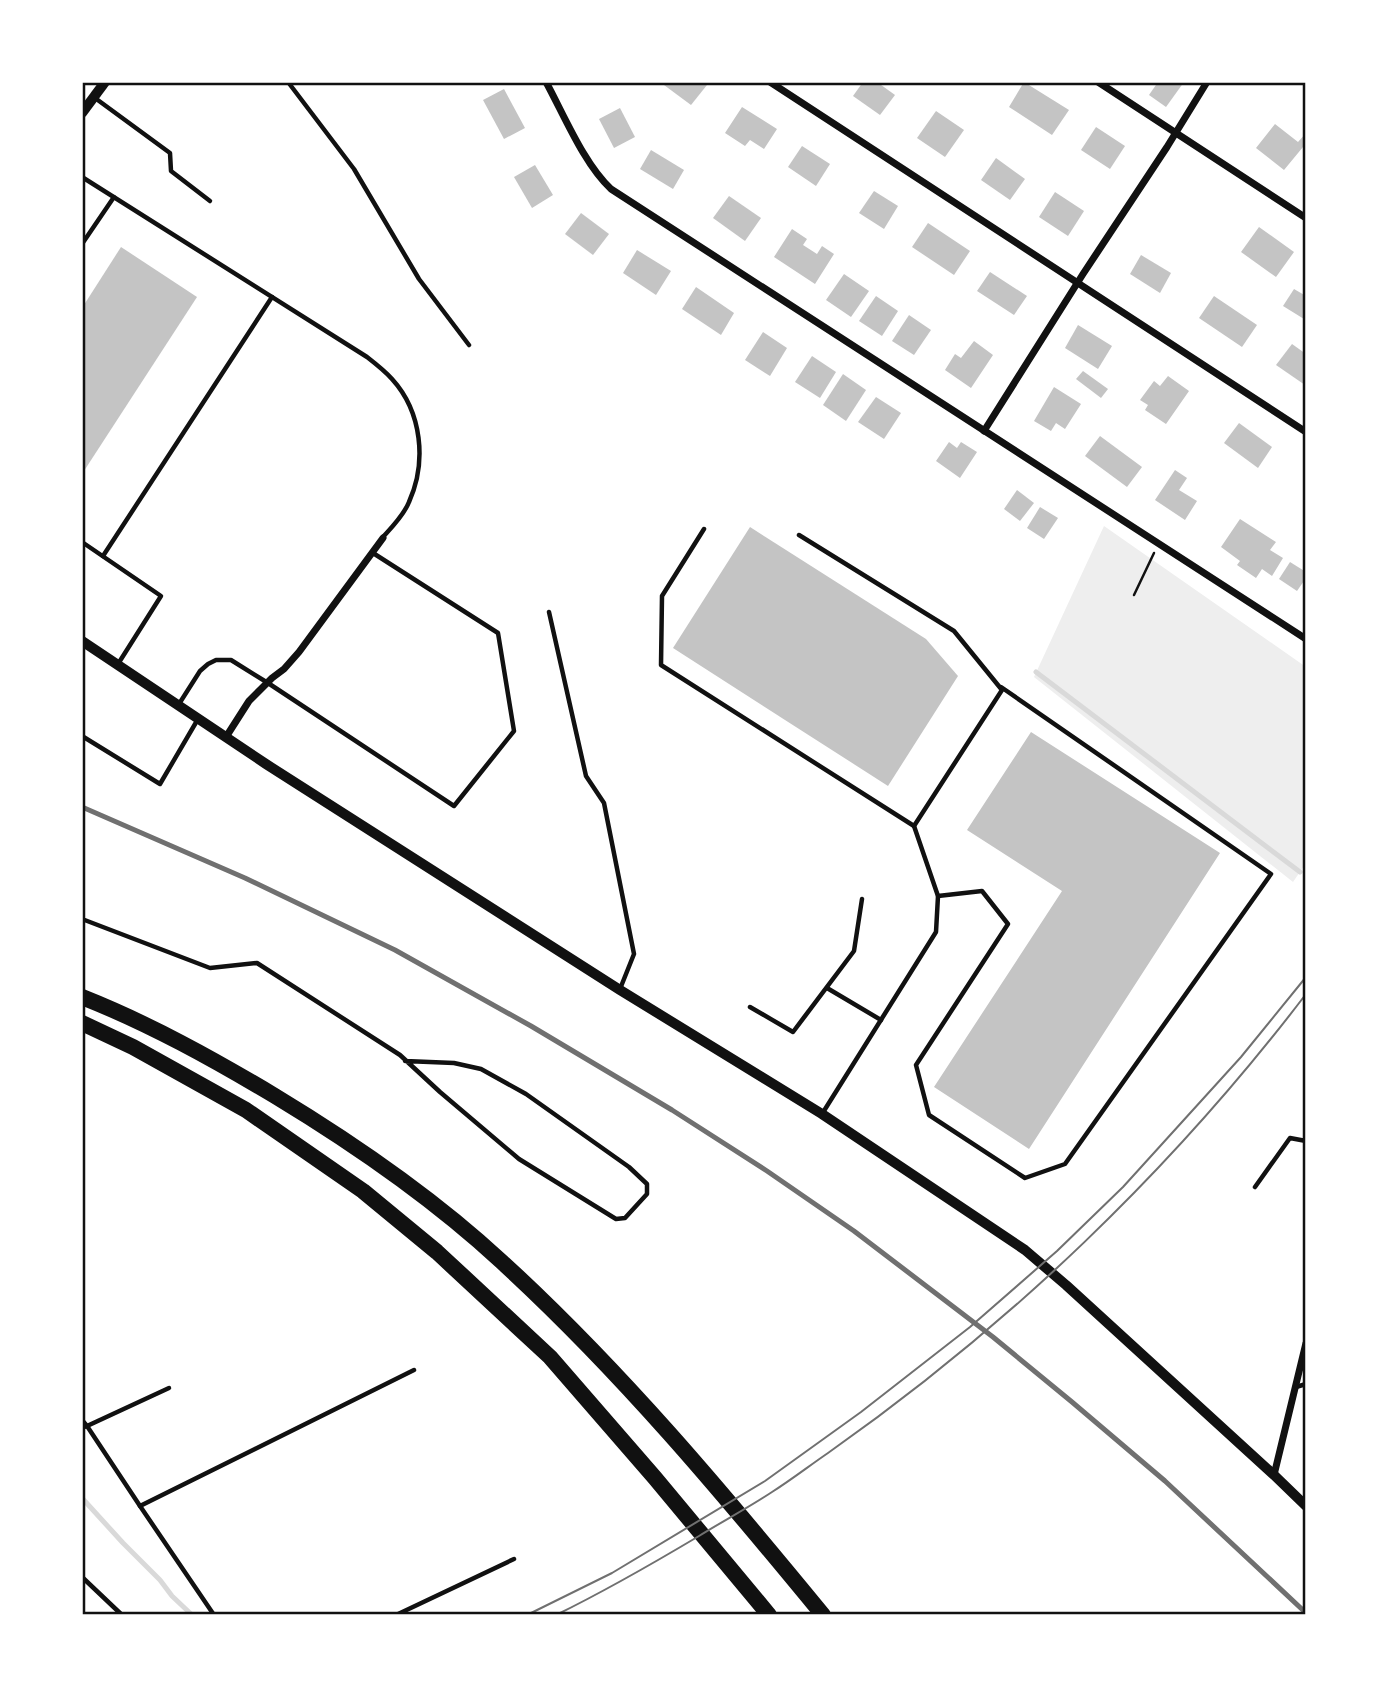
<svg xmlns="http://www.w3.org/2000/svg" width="1388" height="1697" viewBox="0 0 1388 1697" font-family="Jost,sans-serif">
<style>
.green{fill:#eee}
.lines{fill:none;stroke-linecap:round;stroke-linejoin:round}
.stream{stroke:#d9d9d9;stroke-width:5}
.building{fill:#c4c4c4}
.path{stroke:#111;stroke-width:2.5}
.service{stroke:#111;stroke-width:4.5}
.minor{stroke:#111;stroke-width:7}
.tertiary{stroke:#111;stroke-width:10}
.motorway{stroke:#111;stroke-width:16}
.tram{stroke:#707070;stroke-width:2}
.rail{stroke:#707070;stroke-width:5}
.neatline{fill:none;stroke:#111;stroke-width:2.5}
</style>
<rect width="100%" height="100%" fill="#fff"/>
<path class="green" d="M1104 526 1306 667V863L1293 882 1034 677Z"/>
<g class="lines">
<g class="stream">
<path d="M1036 672 1300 872"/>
<path d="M82 1498 123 1543 160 1580 172 1596 192 1615"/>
</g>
</g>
<g class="building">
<path d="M667 82H704L707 85 691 105 664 85Z"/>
<path d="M863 82H877L895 95 880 115 853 96Z"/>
<path d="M1024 82 1069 110 1052 135 1009 107Z"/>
<path d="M1158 82H1184L1166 107 1149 95Z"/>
<path d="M504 89 525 128 504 139 483 100Z"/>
<path d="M742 107 777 129 764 149 750 140 745 146 725 133Z"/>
<path d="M620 108 635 137 614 148 599 119Z"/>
<path d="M936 111 964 130 945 157 917 138Z"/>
<path d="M1275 124 1298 142 1306 133V149L1303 147 1284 170 1256 148Z"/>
<path d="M1096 127 1125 146 1110 169 1081 150Z"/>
<path d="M802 146 830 164 816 186 788 167Z"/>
<path d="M651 150 684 170 673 189 640 169Z"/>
<path d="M996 158 1025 179 1010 200 981 180Z"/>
<path d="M535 165 553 195 532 208 514 177Z"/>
<path d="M874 191 898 206 884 229 859 213Z"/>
<path d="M1055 192 1084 211 1068 236 1039 217Z"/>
<path d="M729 196 761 218 745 241 713 218Z"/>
<path d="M581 213 609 234 593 255 565 234Z"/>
<path d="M928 223 970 251 954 275 912 247Z"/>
<path d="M1259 227 1294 252 1276 277 1241 252Z"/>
<path d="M792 229 807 239 803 245 817 254 822 246 834 254 815 284 774 257Z"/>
<path d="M121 247 197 297 82 474V308Z"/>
<path d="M637 250 671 271 656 295 623 273Z"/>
<path d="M1141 255 1171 273 1160 293 1130 274Z"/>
<path d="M990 272 1027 296 1014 315 977 291Z"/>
<path d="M844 274 869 291 851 317 826 300Z"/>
<path d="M696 287 734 313 721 335 682 309Z"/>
<path d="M1294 289 1306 296V316L1304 319 1283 306Z"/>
<path d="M876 296 898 311 882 336 859 321Z"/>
<path d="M1214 296 1257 325 1242 347 1199 318Z"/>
<path d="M909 315 931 330 914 355 892 341Z"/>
<path d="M1078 325 1112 346 1098 369 1065 348Z"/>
<path d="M763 332 787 348 770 376 745 360Z"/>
<path d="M974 341 993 355 971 388 945 370 955 354 961 358Z"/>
<path d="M1292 344 1306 354 1305 385 1276 365Z"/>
<path d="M812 356 836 372 820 398 795 382Z"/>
<path d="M1083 371 1108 389 1101 398 1076 379Z"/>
<path d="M843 374 866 390 846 421 823 405Z"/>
<path d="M1168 376 1189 391 1166 424 1145 410 1148 405 1140 400 1154 381 1160 386Z"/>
<path d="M1054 387 1081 404 1065 429 1056 423 1051 431 1034 421Z"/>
<path d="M876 397 901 413 884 439 858 422Z"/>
<path d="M1239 423 1272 447 1258 468 1224 443Z"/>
<path d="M1100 436 1142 467 1127 487 1085 456Z"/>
<path d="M949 442 957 448 961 442 977 452 960 478 936 461Z"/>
<path d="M1175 470 1187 478 1179 490 1197 501 1185 520 1155 500Z"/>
<path d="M1017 490 1034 503 1020 521 1004 509Z"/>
<path d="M1040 507 1058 518 1044 539 1027 528Z"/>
<path d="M1240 519 1276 542 1270 550 1283 558 1272 576 1262 569 1256 578 1237 565 1240 561 1221 547Z"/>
<path d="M750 527 926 639 958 676 888 786 673 648Z"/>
<path d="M1290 562 1306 572V578L1297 591 1279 579Z"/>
<path d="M1031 732 1220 853 1029 1149 934 1087 1062 891 967 830Z"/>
</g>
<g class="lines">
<path class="path" d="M1134 595 1154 553"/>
<g class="service">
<path d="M288 82 354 169 419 279 469 345"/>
<path d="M95 98 170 153 171 171 210 201"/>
<path d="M82 177 367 357C376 364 385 371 392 379 422 412 427 462 409 502 404 515 392 527 383 537"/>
<path d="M82 244 114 197"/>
<path d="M704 529 662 596 661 665 914 826 1002 690 954 631 799 535"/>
<path d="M82 542 161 596 118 664"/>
<path d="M103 556 272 297"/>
<path d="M549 612 586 776 604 803 634 954 620 989"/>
<path d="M179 704 200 671 208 664 216 660H231L268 683 454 806 514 731 498 633 373 553"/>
<path d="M82 736 160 784 198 719"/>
<path d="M938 896 982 891 1008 924 916 1065 929 1115 1025 1178 1065 1164 1271 874 1001 687"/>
<path d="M82 919 210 968 257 963 400 1055 440 1092 519 1159 616 1219 625 1218 647 1194V1184L629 1167 526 1094 481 1069 454 1063 405 1061"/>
<path d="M827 988 881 1020"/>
<path d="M750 1007 793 1032 854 951 862 899"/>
<path d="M822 1114 936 932 938 896 914 826"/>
<path d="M1255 1187 1290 1138 1306 1141"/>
<path d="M1296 1387 1306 1384"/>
<path d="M82 1420 87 1426 169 1388"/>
<path d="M82 1428 87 1426 140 1506 414 1370"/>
<path d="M140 1506 214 1615"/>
<path d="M82 1577 122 1615"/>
<path d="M396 1615 514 1559"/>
</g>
<g class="minor">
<path d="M546 82C564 115 584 164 611 189L1306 639"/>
<path d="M770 82 1306 432"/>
<path d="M1098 82 1306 218"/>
<path d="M984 431 1083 274 1167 147 1207 82"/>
<path d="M226 737 249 701 272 678 284 669 299 652 383 538"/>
<path d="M1274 1475 1306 1343"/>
</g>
<g class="tertiary">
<path d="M82 113 105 82"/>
<path d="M82 641 266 764 620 990 822 1114 1025 1250 1066 1285 1274 1475 1306 1506"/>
</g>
<g class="motorway">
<path d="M82 997C150 1024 213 1059 275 1096 356 1145 433 1198 502 1262 620 1370 722 1492 823 1615"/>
<path d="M82 1023 133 1047 246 1110 363 1191 437 1252 550 1357 655 1478 769 1615"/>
</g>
<g class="tram">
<path d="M527 1615 612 1573 765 1481 861 1412 970 1327 1057 1251 1123 1187 1241 1057 1306 977"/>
<path d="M556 1615C605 1591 652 1564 699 1536 723 1521 748 1508 772 1492 791 1480 809 1466 828 1453 1009 1326 1172 1170 1306 994"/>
</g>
<path class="rail" d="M82 807 245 878 395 950 531 1026 672 1110 767 1171 854 1231 993 1337 1072 1402 1165 1481 1306 1613"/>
</g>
<rect width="1388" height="1697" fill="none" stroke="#ffffff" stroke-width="168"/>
<rect x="84" y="84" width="1220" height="1529" class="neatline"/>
</svg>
